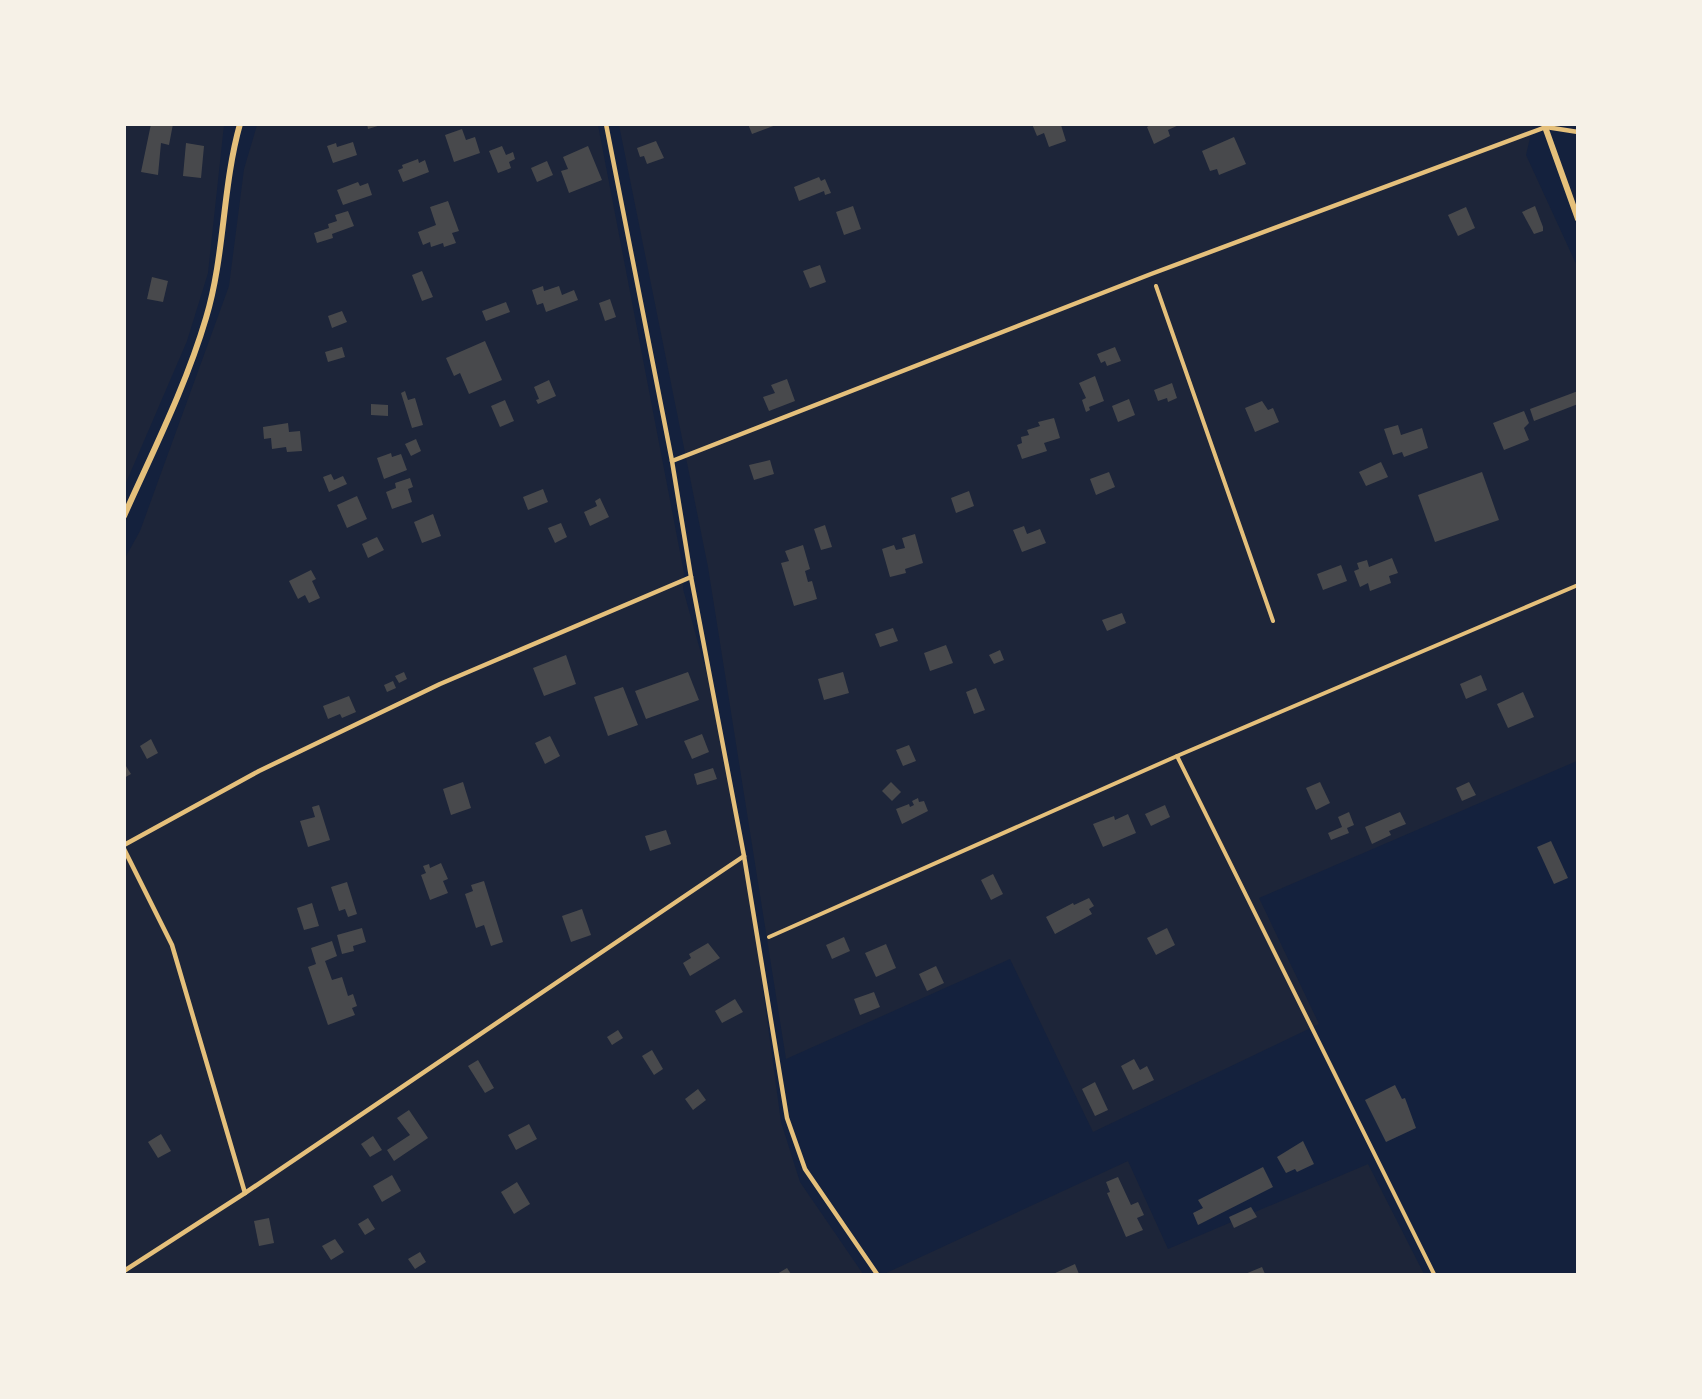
<svg xmlns="http://www.w3.org/2000/svg" width="1702" height="1399" viewBox="0 0 1702 1399" font-family="'Sofia Sans Condensed',sans-serif">
<style>
.green{fill:#1d2539}
.building{fill:#48494c}
.lines{fill:none;stroke-linecap:round;stroke-linejoin:round}
.path{stroke:#e5c07b;stroke-width:4}
.service{stroke:#e5c07b;stroke-width:4.5}
.minor{stroke:#e5c07b;stroke-width:6}
</style>
<rect width="100%" height="100%" fill="#14213d"/>
<g class="green">
<path d="M125 125H224L208 273 187 341 125 485Z"/>
<path d="M257 125H598L684 573 683 589 718 714 749 886 781 1122 800 1182 863 1274H125V558L140 531 229 286 244 169Z"/>
<path d="M619 125H1533L1526 155 1577 266V761L1259 898 1319 1024 1093 1132 1010 959 786 1059 708 567Z"/>
<path d="M1128 1161 1168 1249 1368 1164 1424 1274H884Z"/>
</g>
<g class="building">
<path d="M151 124H173L169 145 161 143 158 175 141 172Z"/>
<path d="M367 124H381V125L368 129Z"/>
<path d="M748 124H776V125L752 134Z"/>
<path d="M1032 124 1061 125 1066 141 1049 147 1044 133 1037 136Z"/>
<path d="M1152 124H1181L1168 130 1170 136 1154 144 1147 127Z"/>
<path d="M462 129 466 140 475 137 480 153 454 162 445 135Z"/>
<path d="M1234 137 1246 164 1219 175 1217 169 1210 171 1202 151Z"/>
<path d="M656 141 664 158 647 164 644 156 640 157 637 148Z"/>
<path d="M353 142 357 155 333 163 327 146 336 143 337 147Z"/>
<path d="M186 143 204 146 201 178 183 176Z"/>
<path d="M502 146 506 155 513 152 515 159 509 162 511 168 498 173 489 151Z"/>
<path d="M588 146 602 180 569 193 561 171 568 169 563 157Z"/>
<path d="M418 159 419 163 425 160 429 172 403 182 398 170 403 168 402 165Z"/>
<path d="M547 161 553 175 537 182 531 168Z"/>
<path d="M819 177 821 181 825 179 831 193 825 195 824 191 799 201 794 187Z"/>
<path d="M358 182 360 186 368 183 372 195 343 205 337 190Z"/>
<path d="M448 201 459 231 452 233 456 243 444 247 443 243 431 247 430 242 423 245 418 232 436 225 430 207Z"/>
<path d="M853 206 861 229 844 235 836 212Z"/>
<path d="M1535 206 1543 227V231L1534 234 1522 212Z"/>
<path d="M1466 207 1475 228 1458 236 1448 215Z"/>
<path d="M348 211 354 226 332 234 333 238 317 243 314 233 329 228 328 224 337 221 335 215Z"/>
<path d="M820 265 826 282 810 288 803 271Z"/>
<path d="M422 271 433 297 422 301 412 275Z"/>
<path d="M152 277 168 281 163 302 147 299Z"/>
<path d="M543 286 544 291 559 286 562 295 574 290 578 300 546 312 543 303 537 305 532 290Z"/>
<path d="M610 299 616 317 605 321 599 303Z"/>
<path d="M506 302 510 312 486 321 482 311Z"/>
<path d="M342 311 347 322 332 328 328 316Z"/>
<path d="M485 341 502 380 469 394 460 373 454 376 446 358Z"/>
<path d="M342 347 345 357 328 362 325 352Z"/>
<path d="M1115 347 1121 361 1107 366 1105 361 1101 363 1097 354Z"/>
<path d="M1095 376 1104 401 1089 407 1090 410 1086 412 1082 400 1086 398 1079 383Z"/>
<path d="M787 379 795 401 769 411 763 397 775 393 771 385Z"/>
<path d="M549 380 556 396 538 404 536 400 539 399 534 387Z"/>
<path d="M1172 383 1177 398 1168 402 1167 398 1158 401 1154 390Z"/>
<path d="M405 391 408 400 415 398 423 425 412 428 401 393Z"/>
<path d="M1578 391V404L1534 421 1530 409Z"/>
<path d="M1129 399 1135 415 1118 422 1112 406Z"/>
<path d="M505 400 514 421 500 427 491 406Z"/>
<path d="M1262 401 1268 410 1273 408 1279 422 1255 432 1245 408Z"/>
<path d="M371 404 388 405V416L371 415Z"/>
<path d="M1524 411 1529 423 1524 428 1529 440 1504 450 1493 423Z"/>
<path d="M1054 418 1060 438 1044 443 1047 451 1022 459 1017 445 1022 443 1021 437 1029 435 1027 430 1040 426 1038 422Z"/>
<path d="M288 423 289 432 300 431 302 451 287 452 286 447 272 449 271 438 264 439 263 427Z"/>
<path d="M1398 425 1401 435 1422 428 1428 448 1404 457 1402 452 1393 455 1384 429Z"/>
<path d="M416 439 421 451 411 456 405 444Z"/>
<path d="M391 453 392 457 401 454 407 470 384 479 377 458Z"/>
<path d="M770 460 774 474 754 480 749 465Z"/>
<path d="M1381 462 1388 477 1366 486 1359 472Z"/>
<path d="M1109 472 1115 487 1096 495 1090 479Z"/>
<path d="M1482 472 1499 520 1435 542 1418 495Z"/>
<path d="M331 474 334 480 343 476 347 484 329 492 323 477Z"/>
<path d="M410 478 413 487 408 489 412 502 392 509 386 492 396 488 395 483Z"/>
<path d="M543 489 548 502 528 510 523 497Z"/>
<path d="M969 491 974 506 956 513 951 498Z"/>
<path d="M357 496 367 519 347 528 337 505Z"/>
<path d="M600 498 609 517 590 526 584 512 597 506 595 501Z"/>
<path d="M433 514 441 536 422 543 414 522Z"/>
<path d="M561 523 567 537 555 543 548 528Z"/>
<path d="M825 525 832 547 821 550 814 529Z"/>
<path d="M1024 526 1027 534 1040 529 1046 543 1022 552 1013 530Z"/>
<path d="M915 534 923 563 905 569 906 573 890 577 882 549 894 545 896 550 905 548 902 538Z"/>
<path d="M377 537 384 550 368 558 362 544Z"/>
<path d="M803 545 810 569 805 571 808 582 812 581 817 599 794 606 781 563 789 561 785 551Z"/>
<path d="M1392 558 1398 573 1389 576 1391 583 1370 591 1368 583 1360 587 1354 571 1359 569 1357 563 1367 560 1369 567Z"/>
<path d="M1341 565 1347 581 1323 590 1317 574Z"/>
<path d="M311 570 316 579 312 581 320 598 309 603 305 595 298 599 289 581Z"/>
<path d="M1122 613 1126 623 1107 631 1102 620Z"/>
<path d="M893 628 898 641 880 647 875 634Z"/>
<path d="M946 645 953 663 930 671 924 653Z"/>
<path d="M1000 650 1004 660 994 664 989 655Z"/>
<path d="M566 655 576 684 544 696 533 668Z"/>
<path d="M404 672 407 679 399 683 395 676Z"/>
<path d="M688 672 699 700 646 719 635 691Z"/>
<path d="M843 672 849 693 824 700 818 679Z"/>
<path d="M1481 675 1487 690 1466 699 1460 684Z"/>
<path d="M393 681 396 688 387 692 384 685Z"/>
<path d="M623 687 638 725 608 736 594 697Z"/>
<path d="M976 688 985 710 974 714 966 692Z"/>
<path d="M1523 692 1534 717 1508 728 1497 704Z"/>
<path d="M349 696 356 712 342 718 340 714 328 719 323 706Z"/>
<path d="M702 734 709 752 692 759 684 741Z"/>
<path d="M550 736 560 756 545 764 535 743Z"/>
<path d="M151 739 158 753 147 759 140 746Z"/>
<path d="M909 745 916 761 903 766 896 750Z"/>
<path d="M124 763 131 774 124 778Z"/>
<path d="M713 768 717 779 697 785 694 774Z"/>
<path d="M463 782 471 808 451 815 443 789Z"/>
<path d="M891 782 901 792 892 801 882 791Z"/>
<path d="M1320 782 1330 803 1316 810 1306 788Z"/>
<path d="M1469 782 1476 795 1462 801 1456 788Z"/>
<path d="M918 798 919 802 924 801 928 811 902 824 896 809 909 804 910 807 914 805 912 801Z"/>
<path d="M319 805 330 840 308 847 300 821 315 817 312 807Z"/>
<path d="M1165 805 1170 817 1151 826 1145 814Z"/>
<path d="M1349 812 1354 825 1347 828 1349 833 1331 840 1328 833 1342 827 1338 817Z"/>
<path d="M1400 812 1406 824 1389 831 1391 835 1372 844 1365 827Z"/>
<path d="M1128 814 1136 833 1103 847 1093 824 1114 816 1115 820Z"/>
<path d="M666 830 671 844 650 851 645 836Z"/>
<path d="M1551 841 1568 878 1554 884 1537 847Z"/>
<path d="M441 863 448 879 443 881 448 893 430 900 421 875 426 873 423 866 429 864 430 868Z"/>
<path d="M993 874 1003 894 991 900 981 880Z"/>
<path d="M484 881 503 942 491 946 484 925 476 928 465 894 473 891 471 885Z"/>
<path d="M347 882 357 914 348 917 345 909 339 911 331 887Z"/>
<path d="M1089 898 1094 906 1089 909 1092 914 1055 934 1046 917 1073 903 1074 905Z"/>
<path d="M312 903 319 926 304 930 297 908Z"/>
<path d="M582 909 591 935 571 942 562 916Z"/>
<path d="M362 928 366 942 353 946 354 951 342 954 337 935Z"/>
<path d="M1167 928 1175 945 1156 955 1147 938Z"/>
<path d="M844 937 850 951 832 959 826 945Z"/>
<path d="M332 941 337 956 325 961 332 980 342 977 348 996 353 994 357 1006 352 1008 355 1015 328 1025 308 967 316 964 311 948Z"/>
<path d="M708 943 720 958 690 976 683 963 691 958 689 954Z"/>
<path d="M886 944 896 968 876 977 865 953Z"/>
<path d="M936 966 944 983 927 991 919 974Z"/>
<path d="M874 992 880 1007 860 1015 854 999Z"/>
<path d="M735 999 743 1012 722 1023 715 1011Z"/>
<path d="M618 1030 623 1038 612 1045 607 1037Z"/>
<path d="M652 1050 663 1069 654 1075 642 1056Z"/>
<path d="M1134 1059 1140 1070 1147 1066 1154 1080 1133 1090 1121 1066Z"/>
<path d="M478 1060 494 1088 485 1093 468 1066Z"/>
<path d="M1095 1082 1108 1110 1095 1116 1082 1089Z"/>
<path d="M1395 1085 1402 1099 1405 1098 1416 1128 1386 1142 1365 1100Z"/>
<path d="M698 1089 706 1100 693 1110 685 1099Z"/>
<path d="M409 1110 428 1138 394 1161 387 1150 410 1135 397 1118Z"/>
<path d="M529 1124 537 1139 516 1150 508 1135Z"/>
<path d="M161 1134 171 1151 158 1158 148 1142Z"/>
<path d="M373 1136 382 1150 370 1157 361 1144Z"/>
<path d="M1303 1141 1314 1164 1297 1172 1295 1169 1286 1173 1277 1157Z"/>
<path d="M1263 1167 1273 1187 1198 1225 1193 1213 1203 1208 1198 1200Z"/>
<path d="M392 1175 401 1191 382 1202 373 1186Z"/>
<path d="M1118 1177 1131 1205 1138 1202 1144 1215 1137 1218 1143 1230 1126 1237 1107 1193 1110 1192 1106 1182Z"/>
<path d="M517 1182 530 1204 514 1214 501 1192Z"/>
<path d="M1251 1207 1257 1217 1234 1228 1229 1217Z"/>
<path d="M269 1218 274 1243 259 1246 254 1221Z"/>
<path d="M368 1218 375 1229 365 1235 358 1224Z"/>
<path d="M335 1239 344 1252 331 1260 322 1246Z"/>
<path d="M420 1252 426 1262 415 1269 408 1259Z"/>
<path d="M1075 1264 1079 1274H1053Z"/>
<path d="M1262 1267 1265 1274H1245Z"/>
<path d="M787 1268 791 1274H777Z"/>
</g>
<g class="lines">
<g class="path">
<path d="M1156 286 1273 621"/>
<path d="M1177 756 1434 1274"/>
<path d="M769 937 1177 756 1578 585"/>
</g>
<g class="service">
<path d="M606 124 672 461 691 577 744 856 787 1118 805 1169 877 1274"/>
<path d="M672 461 1151 274 1546 127 1578 132"/>
<path d="M124 845 259 771 440 684 691 577"/>
<path d="M124 849 172 945 245 1193"/>
<path d="M124 1271 245 1193 744 856"/>
</g>
<g class="minor">
<path d="M1544 124 1578 219"/>
<path d="M124 516C153 451 186 386 206 318 225 255 222 188 240 124"/>
</g>
</g>
<rect width="1702" height="1399" fill="none" stroke="#f6f1e7" stroke-width="252"/>
</svg>
